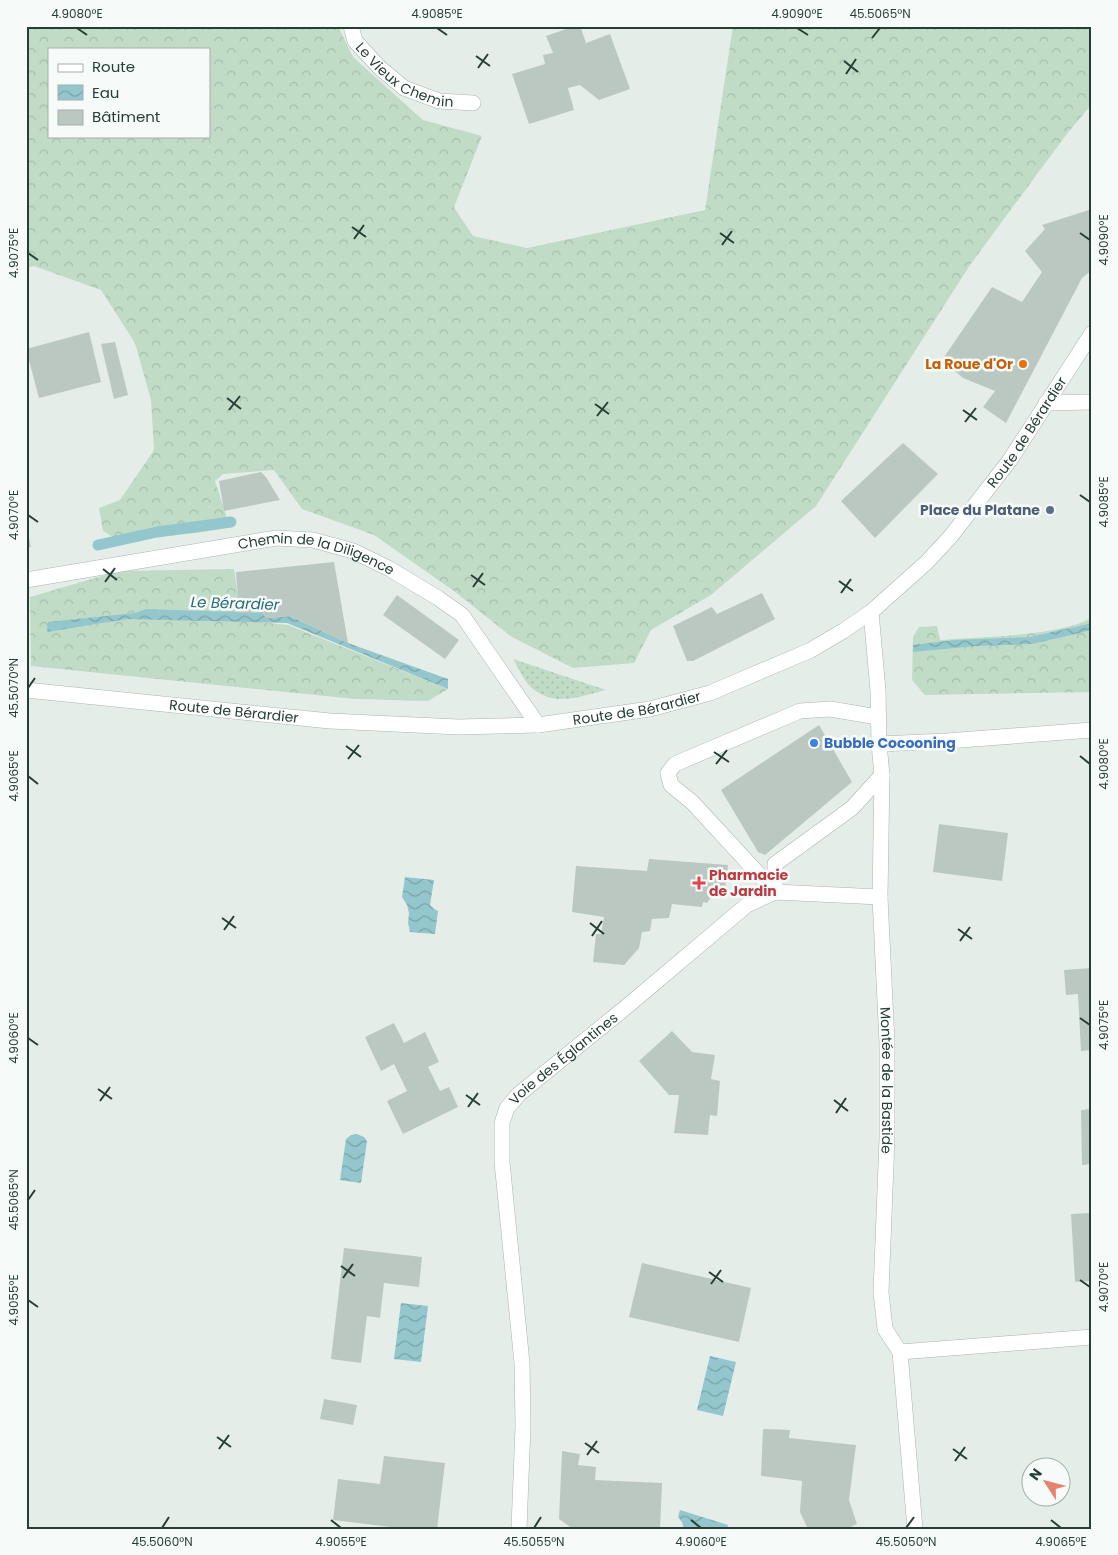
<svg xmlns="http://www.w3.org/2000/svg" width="1118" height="1555" viewBox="0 0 1118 1555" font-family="Poppins,sans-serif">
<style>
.grass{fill:url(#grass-dots)}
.forest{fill:url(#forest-crowns);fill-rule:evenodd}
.water{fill:url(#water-waves)}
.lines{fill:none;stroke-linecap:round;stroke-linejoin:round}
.stream{stroke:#93c7cd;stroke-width:11}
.building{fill:#bbc8c2}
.service-casing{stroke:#a8b5b0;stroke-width:16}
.minor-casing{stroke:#a8b5b0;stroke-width:16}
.secondary-casing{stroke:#a5b8b0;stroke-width:16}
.service{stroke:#fff;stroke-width:15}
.minor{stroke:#fff;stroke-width:15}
.secondary{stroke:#fff;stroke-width:15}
.ticks{fill:none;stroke:#263e36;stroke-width:2}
.food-dot{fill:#e8710a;stroke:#f6faf8;stroke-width:2}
.service-dot{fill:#5c6f8a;stroke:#f6faf8;stroke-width:2}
.shop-dot{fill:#3f7fe0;stroke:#f6faf8;stroke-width:2}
.health-dot{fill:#e0444e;stroke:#f6faf8;stroke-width:2}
.labels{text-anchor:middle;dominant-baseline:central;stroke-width:5;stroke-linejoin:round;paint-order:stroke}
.street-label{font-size:14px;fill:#263e36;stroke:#f6faf8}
.food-label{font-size:14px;font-weight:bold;fill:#c56008;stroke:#f6faf8;text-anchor:end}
.service-label{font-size:14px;font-weight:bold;fill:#4e5e75;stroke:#f6faf8;text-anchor:end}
.shop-label{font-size:14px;font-weight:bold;fill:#366cbe;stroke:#f6faf8;text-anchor:start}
.health-label{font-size:14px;font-weight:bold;fill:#be3a42;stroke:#f6faf8;text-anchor:start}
.water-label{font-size:15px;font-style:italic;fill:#256b75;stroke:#f6faf8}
.neatline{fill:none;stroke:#263e36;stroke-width:2}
.ticks-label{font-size:12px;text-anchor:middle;fill:#263e36}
</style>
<defs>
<pattern id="grass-dots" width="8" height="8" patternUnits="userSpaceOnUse" patternTransform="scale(1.25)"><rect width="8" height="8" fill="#c0dcc7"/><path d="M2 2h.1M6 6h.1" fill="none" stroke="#a5beac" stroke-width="1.8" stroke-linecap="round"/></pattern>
<pattern id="forest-crowns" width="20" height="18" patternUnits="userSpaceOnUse" patternTransform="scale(1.25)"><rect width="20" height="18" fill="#c0dcc7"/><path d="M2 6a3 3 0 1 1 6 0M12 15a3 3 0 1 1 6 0" fill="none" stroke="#a5beac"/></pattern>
<pattern id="water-waves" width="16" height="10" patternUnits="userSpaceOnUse" patternTransform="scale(1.25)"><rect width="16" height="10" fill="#93c7cd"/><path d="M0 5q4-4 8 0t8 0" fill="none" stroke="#78a3a7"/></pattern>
</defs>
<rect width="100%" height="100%" fill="#e5ede9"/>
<path class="grass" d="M513 659 606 690C578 697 551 709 528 684 522 677 518 667 513 659Z"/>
<g class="forest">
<path d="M26 26H338L353 57 423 120 482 136 454 207 473 236 527 248 705 210 733 26H1092V104L1066 135 970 265 816 506 711 595 651 630 634 663 573 668 512 637 454 591 374 535 302 509 274 470 223 474 215 481 230 527 203 532 120 541 103 531 99 508 120 500 154 450 151 400 135 343 101 290 34 266 26 268ZM49 49H209V136H49Z"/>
<path d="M234 569 242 620 288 625 448 689 428 701 355 699 31 666 30 597 119 571Z"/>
<path d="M1092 618V692L925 695 912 680 913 637 919 627 937 626 940 640C984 636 1054 637 1092 618Z"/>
</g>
<g class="water">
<path d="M146 609 263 613 266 618 290 616 348 643 448 679V689L287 623 127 619 47 632 48 622 135 613Z"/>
<path d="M1092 623V629L1084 632 1032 644 976 646 913 652V645L954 640 1030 637Z"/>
<path d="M405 877 434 880 430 905 434 909 438 911 435 934 410 932 408 923 409 913 407 905 402 897Z"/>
<path d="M357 1134 364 1137 367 1141 361 1183 340 1180 346 1139 351 1135Z"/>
<path d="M401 1303 428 1306 421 1362 394 1359Z"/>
<path d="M710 1356 736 1362 723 1416 697 1410Z"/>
<path d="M680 1510 728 1525 727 1529H684L682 1522 678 1517Z"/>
</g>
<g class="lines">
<path class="stream" d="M98 545 157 532 231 522"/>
</g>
<g class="building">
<path d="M575 26H580L586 43 610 34 630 89 599 100 580 85 568 88 574 110 529 124 512 74 545 64 543 55 553 53 546 36Z"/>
<path d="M1092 209V270L1082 278 1006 423 983 407 995 391 963 378 942 360 992 287 1022 302 1042 272 1025 251 1045 229 1042 225Z"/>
<path d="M89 332 101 382 39 398 26 349Z"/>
<path d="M115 342 128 395 114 399 101 344Z"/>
<path d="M903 443 938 474 875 538 841 501Z"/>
<path d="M261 472 266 477 280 500 224 511 219 481Z"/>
<path d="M26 525 31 547 26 548Z"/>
<path d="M334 562 348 643 290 616 266 618 263 613H239L236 572Z"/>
<path d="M762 593 775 619 693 661H687L673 626 712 607 717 614Z"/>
<path d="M397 595 459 640 445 659 383 615Z"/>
<path d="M819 725 852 782 765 855 758 852 721 790Z"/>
<path d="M939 824 1008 833 1002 881 933 872Z"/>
<path d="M649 859 728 865 725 890 714 889V893L707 903 703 902 702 907 672 904 669 918 652 919 650 931 642 932 639 948 624 965 593 962 596 934H601L604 917 572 912 576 866 647 871Z"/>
<path d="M1092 968V1050L1081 1051 1078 994 1066 995 1064 970Z"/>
<path d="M394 1023 404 1043 425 1032 439 1062 428 1067 440 1091 449 1087 458 1107 403 1134 387 1101 407 1091 394 1064 381 1071 365 1037Z"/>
<path d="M672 1031 692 1052 715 1055 711 1079 720 1081 717 1116 710 1115 708 1135 674 1133 679 1095H669L639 1061Z"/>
<path d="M1092 1109V1164L1082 1165 1081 1110Z"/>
<path d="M1092 1213V1281L1075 1282 1071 1214Z"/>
<path d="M344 1248 422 1257 419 1287 384 1283 380 1318 367 1316 361 1363 331 1359Z"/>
<path d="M642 1263 751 1288 739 1342 629 1317Z"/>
<path d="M324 1399 357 1405 353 1425 320 1419Z"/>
<path d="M763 1429 790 1430 789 1438 856 1445 849 1500 857 1524 846 1529H808L800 1512 802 1481 761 1476Z"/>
<path d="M562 1451 580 1454 578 1465 596 1467 595 1480 662 1483 660 1529H573L559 1519Z"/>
<path d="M384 1456 445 1463 437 1529H407L333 1520 338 1479 380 1484Z"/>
</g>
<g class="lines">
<g class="service-casing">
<g id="service">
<path id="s1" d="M351 26 355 41 380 68 404 88 439 101 473 103"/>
<path d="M1046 403 1092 402"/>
<path d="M879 744 947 741 1092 730"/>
<path d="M775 892 692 802 671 785 668 773 675 764 800 711 830 709 878 717"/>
<path d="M775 892V864L852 808 882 775"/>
<path d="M900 1352 915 1529"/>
</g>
</g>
<g class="minor-casing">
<g id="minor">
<path id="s2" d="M26 580 276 538 313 540 353 551 388 568 438 598 462 615 538 725"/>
<path id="s3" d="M871 612 878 691 879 744 882 775 880 897 887 1043V1139L881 1292 885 1329 900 1352 1092 1337"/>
<path id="s4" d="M519 1529 523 1426 522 1363 502 1162V1123L507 1108 519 1094 625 1008 747 905 775 892 880 897"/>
</g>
</g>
<g class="secondary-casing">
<g id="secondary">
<path id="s5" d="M26 690 330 721 458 727 538 725 650 709 710 693 811 650 843 631 871 612 927 562 951 536 1010 460 1092 333"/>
</g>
</g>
<use href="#service" class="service"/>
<use href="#minor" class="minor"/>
<use href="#secondary" class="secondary"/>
</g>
<path class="ticks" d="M77 28 87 35M437 28 447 35M797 28 808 35M872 38 880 28M476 56 490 66M844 61 858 72M478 68 488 54M846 74 856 59M352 227 366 237M720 233 734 243M1080 233 1090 240M354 239 364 225M722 245 732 231M28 253 38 260M227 398 241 409M595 404 609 414M229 410 240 396M963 410 977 420M597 416 608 402M965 422 976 408M1080 495 1090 502M28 515 38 522M103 569 117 580M471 575 485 585M839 581 853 591M105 582 115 568M473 587 483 573M841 593 851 579M28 688 35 678M346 746 361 757M714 752 729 762M1080 756 1090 764M348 759 359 745M716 764 727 750M28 776 38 784M222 918 236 928M590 923 604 934M958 929 972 939M224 930 234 916M592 936 602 921M960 941 970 927M1080 1018 1090 1025M28 1038 38 1045M98 1089 112 1099M466 1095 480 1105M834 1100 848 1111M100 1101 110 1087M468 1107 478 1093M836 1113 846 1098M28 1200 35 1190M341 1266 355 1276M709 1272 723 1282M343 1278 353 1264M1080 1280 1090 1287M711 1284 721 1270M28 1300 38 1307M217 1437 231 1447M585 1443 599 1453M219 1449 229 1435M953 1449 967 1459M587 1455 597 1441M955 1461 965 1447M331 1520 341 1528M691 1520 701 1528M1051 1520 1061 1528M162 1528 169 1517M534 1528 541 1517M906 1528 914 1517"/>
<circle class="food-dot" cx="1023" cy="364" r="5"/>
<circle class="service-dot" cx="1050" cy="510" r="5"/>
<circle class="shop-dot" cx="814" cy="743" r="5"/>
<path class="health-dot" d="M696.5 875.5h5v5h5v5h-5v5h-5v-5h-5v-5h5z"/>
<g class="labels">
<g class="street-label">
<text stroke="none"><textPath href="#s1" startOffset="78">Le Vieux Chemin</textPath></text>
<text stroke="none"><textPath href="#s5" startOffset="1109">Route de Bérardier</textPath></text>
<text stroke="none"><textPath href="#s2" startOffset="296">Chemin de la Diligence</textPath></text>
<text stroke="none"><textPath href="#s5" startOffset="614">Route de Bérardier</textPath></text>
<text stroke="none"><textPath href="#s5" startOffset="209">Route de Bérardier</textPath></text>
<text stroke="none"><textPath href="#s4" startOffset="498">Voie des Églantines</textPath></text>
<text stroke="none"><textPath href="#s3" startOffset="469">Montée de la Bastide</textPath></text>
</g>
<g class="food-label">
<text x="1013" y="364">La Roue d'Or</text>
</g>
<g class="service-label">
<text x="1040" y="510">Place du Platane</text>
</g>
<g class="shop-label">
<text x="824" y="743">Bubble Cocooning</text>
</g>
<g class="health-label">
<text x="709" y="875">Pharmacie<tspan x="709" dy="16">de Jardin</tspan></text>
</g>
<g class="water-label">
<text transform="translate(235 603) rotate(2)">Le Bérardier</text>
</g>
</g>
<rect width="1118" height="1555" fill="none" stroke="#f6faf8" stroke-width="55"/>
<rect x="48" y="48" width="162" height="90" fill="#f6faf8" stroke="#a3afaa"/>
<rect x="58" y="64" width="25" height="8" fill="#ffffff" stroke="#a3afaa"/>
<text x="92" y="72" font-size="15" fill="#263e36">Route</text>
<rect x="58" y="85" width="25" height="15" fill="url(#water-waves)" stroke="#a3afaa"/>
<text x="92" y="98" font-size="15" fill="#263e36">Eau</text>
<rect x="58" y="110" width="25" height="15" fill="#bbc8c2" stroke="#a3afaa"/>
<text x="92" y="122" font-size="15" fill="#263e36">Bâtiment</text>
<g transform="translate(1046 1482) rotate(306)"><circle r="24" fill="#f6faf8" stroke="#a3afaa"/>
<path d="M0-4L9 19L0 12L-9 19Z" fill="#e6836b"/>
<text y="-8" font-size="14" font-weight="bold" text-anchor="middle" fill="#263e36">N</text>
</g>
<rect x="28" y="28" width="1062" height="1500" class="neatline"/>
<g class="ticks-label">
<text x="77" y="18">4.9080°E</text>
<text x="437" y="18">4.9085°E</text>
<text x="797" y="18">4.9090°E</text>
<text x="880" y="18">45.5065°N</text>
<text transform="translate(1104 240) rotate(-90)" y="4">4.9090°E</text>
<text transform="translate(14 253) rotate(-90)" y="4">4.9075°E</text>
<text transform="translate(1104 502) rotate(-90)" y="4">4.9085°E</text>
<text transform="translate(14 515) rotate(-90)" y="4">4.9070°E</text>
<text transform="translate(14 688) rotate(-90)" y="4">45.5070°N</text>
<text transform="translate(1104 764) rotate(-90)" y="4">4.9080°E</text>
<text transform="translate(14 776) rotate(-90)" y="4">4.9065°E</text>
<text transform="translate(1104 1025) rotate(-90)" y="4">4.9075°E</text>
<text transform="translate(14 1038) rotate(-90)" y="4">4.9060°E</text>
<text transform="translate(14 1200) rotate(-90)" y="4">45.5065°N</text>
<text transform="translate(1104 1287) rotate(-90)" y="4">4.9070°E</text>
<text transform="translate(14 1300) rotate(-90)" y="4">4.9055°E</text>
<text x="162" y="1546">45.5060°N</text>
<text x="341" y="1546">4.9055°E</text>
<text x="534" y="1546">45.5055°N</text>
<text x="701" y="1546">4.9060°E</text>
<text x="906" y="1546">45.5050°N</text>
<text x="1061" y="1546">4.9065°E</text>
</g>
</svg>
